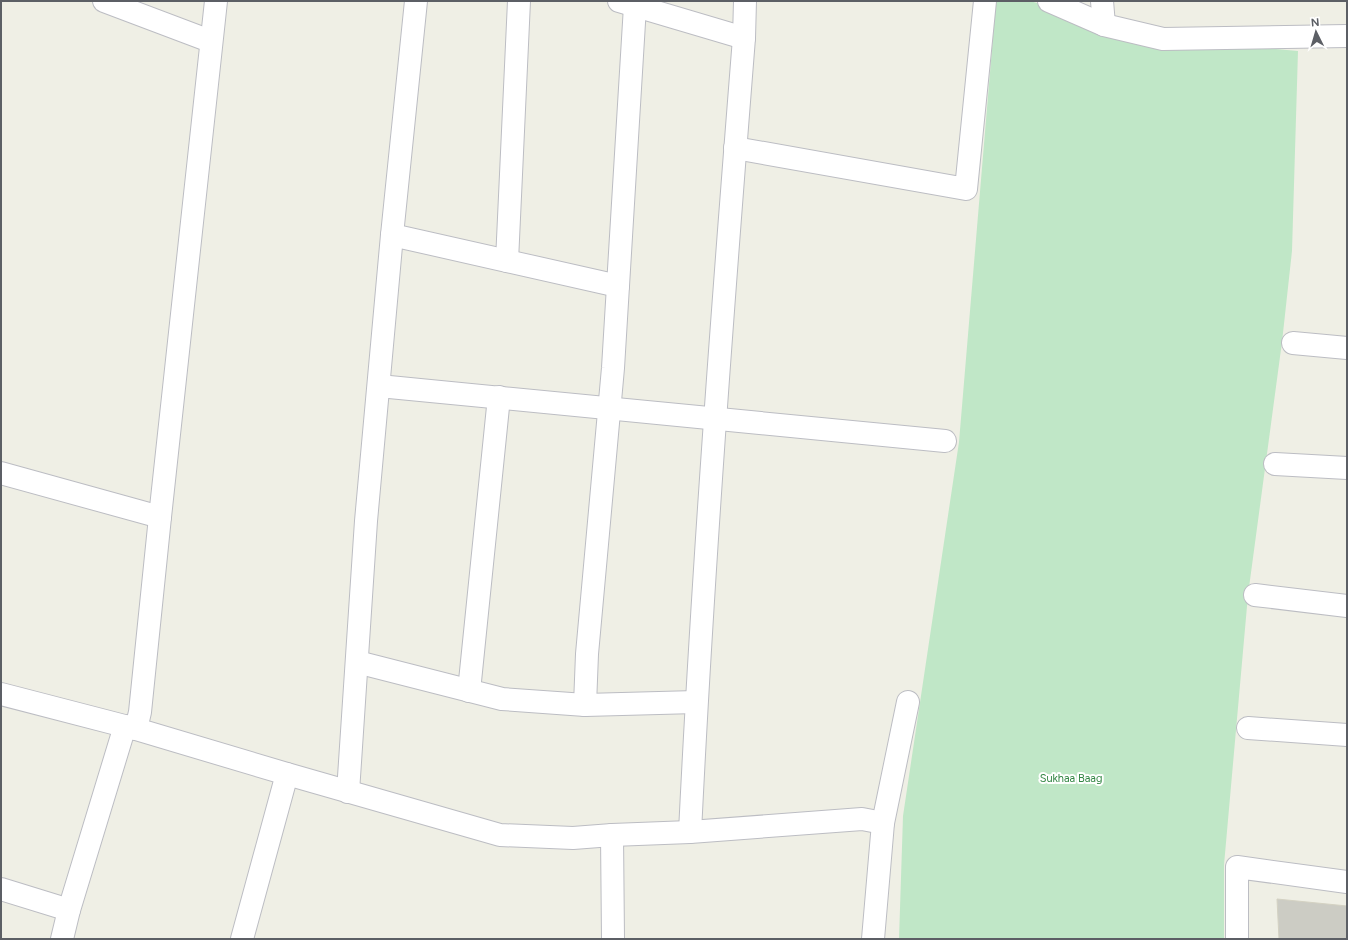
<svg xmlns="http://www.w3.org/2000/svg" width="1348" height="940" viewBox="0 0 1348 940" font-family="Figtree,sans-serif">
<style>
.green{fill:#c0e7c7}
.building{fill:#ccccc4;stroke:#d4d2c3}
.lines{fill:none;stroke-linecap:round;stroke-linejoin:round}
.street-casing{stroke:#bcbdc3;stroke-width:24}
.street{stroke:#fff;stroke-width:22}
.labels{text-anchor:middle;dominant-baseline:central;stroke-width:4;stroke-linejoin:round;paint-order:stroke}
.park-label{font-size:11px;fill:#338644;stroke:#fff}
</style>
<rect width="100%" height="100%" fill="#efefe5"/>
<path class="green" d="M996 1H1030L1163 39 1298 51 1292 251 1282 342 1248 595 1224 865V939H899L903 816 959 442Z"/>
<path class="building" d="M1277 899 1347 906V939H1279Z"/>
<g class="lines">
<g class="street-casing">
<g id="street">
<path d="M104 1 210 41"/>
<path d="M619 1 744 38"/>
<path d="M1049 1 1104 25 1163 39 1347 36"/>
<path d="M1102 1 1104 25"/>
<path d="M735 148 966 189 985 1"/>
<path d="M392 235 618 286"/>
<path d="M507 261 519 1"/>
<path d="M1293 343 1347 348"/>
<path d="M379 386 945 441"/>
<path d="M1275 464 1347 468"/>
<path d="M1 473 160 517"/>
<path d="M1255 595 1347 606"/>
<path d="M357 662 502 699 585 705 696 702"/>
<path d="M469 691 499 397"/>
<path d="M1 694 136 729 287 774 500 835 573 838 612 835 690 832 862 819 883 823"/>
<path d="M585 705 587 654 613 368 635 6"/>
<path d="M1248 728 1347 735"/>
<path d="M136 729 140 712 160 517 216 1"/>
<path d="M348 792 366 521 392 235 416 1"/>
<path d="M690 832C703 567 723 303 744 38L745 1"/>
<path d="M612 835 613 939"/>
<path d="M1 889 69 910"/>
<path d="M62 939 69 910 125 726"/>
<path d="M242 939 287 774"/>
<path d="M873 939 883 823 908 702"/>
<path d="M1237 939V867L1347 882"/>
</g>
</g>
<use href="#street" class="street"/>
</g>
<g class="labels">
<g class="park-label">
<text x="1071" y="778">Sukhaa Baag</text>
</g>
</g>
<rect width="1348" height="940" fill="none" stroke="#5c5f65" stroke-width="4"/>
<g transform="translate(1316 32) rotate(355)" stroke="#ffffff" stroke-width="3" paint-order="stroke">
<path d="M0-3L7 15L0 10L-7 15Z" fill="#5c5f65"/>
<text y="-6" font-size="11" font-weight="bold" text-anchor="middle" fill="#5c5f65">N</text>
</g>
</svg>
